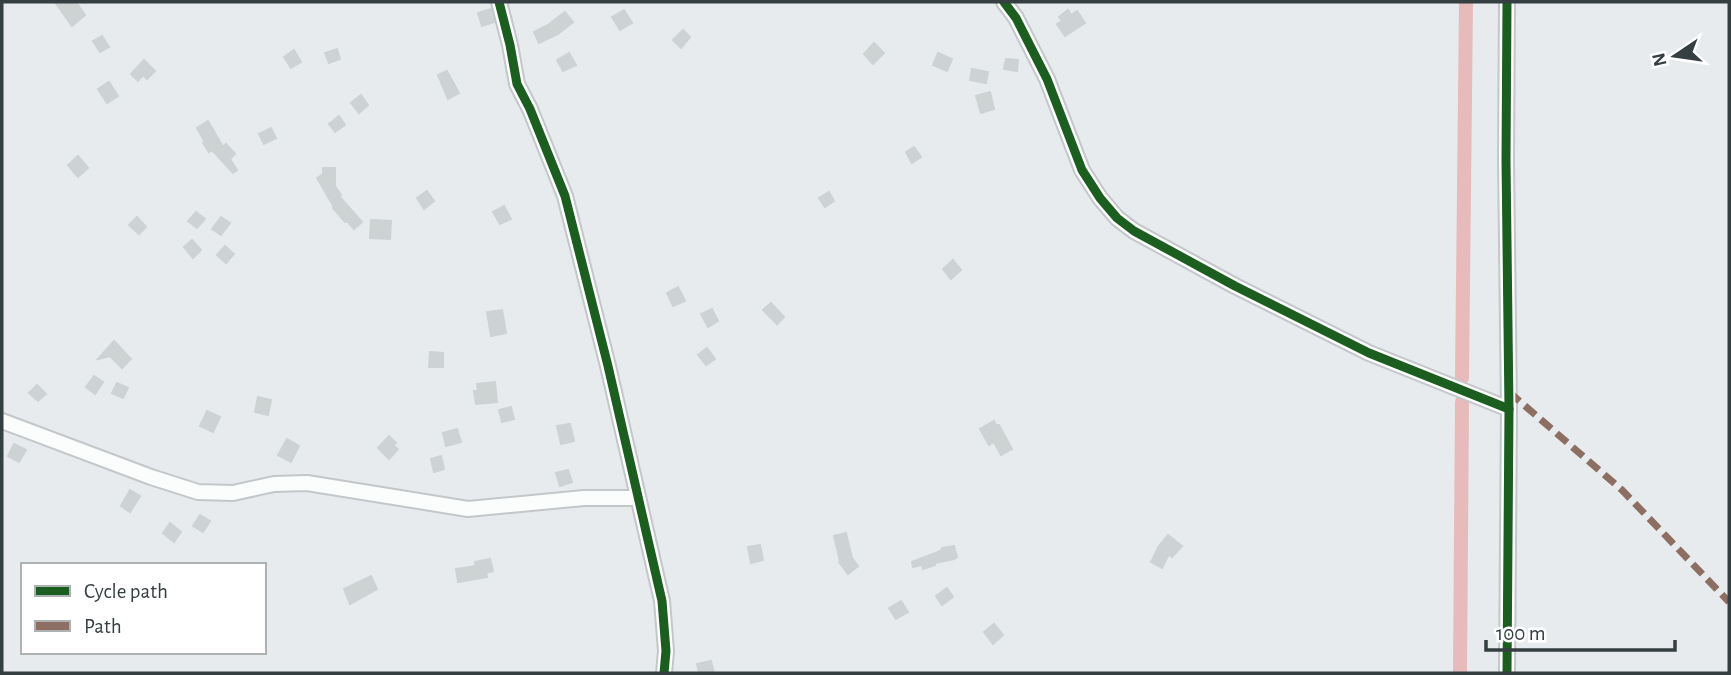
<svg xmlns="http://www.w3.org/2000/svg" width="1731" height="675" viewBox="0 0 1731 675" font-family="'Alegreya Sans',sans-serif">
<style>
.lines{fill:none;stroke-linecap:round;stroke-linejoin:round}
.canal{stroke:#e7bbbb;stroke-width:14}
.building{fill:#cdd2d3;stroke:#cdd3d5;stroke-width:2}
.minor-casing{stroke:#c3c7c9;stroke-width:18}
.minor{stroke:#fbfcfc;stroke-width:14}
.quiet{stroke:#8d6e63;stroke-width:7;stroke-dasharray:14 7;stroke-linecap:butt}
.cycleway-casing{stroke:#fff;stroke-width:13}
.cycleway{stroke:#1b5e20;stroke-width:9}
</style>
<rect width="100%" height="100%" fill="#e7ebed"/>
<g class="lines">
<g class="canal">
<path d="M1462 378 1466 2"/>
<path d="M1460 673 1462 402"/>
</g>
</g>
<g class="building">
<path d="M55 2H76L85 15 72 26Z"/>
<path d="M491 9 494 22 482 26 478 13Z"/>
<path d="M624 10 632 23 620 30 612 17Z"/>
<path d="M1068 10 1071 15 1077 11 1085 23 1065 36 1057 24 1062 21 1059 17Z"/>
<path d="M565 12 573 22 558 34 539 43 534 32 548 25Z"/>
<path d="M683 30 690 37 681 48 673 40Z"/>
<path d="M102 36 109 47 100 52 93 41Z"/>
<path d="M874 43 884 53 873 64 864 54Z"/>
<path d="M337 49 340 59 329 63 325 53Z"/>
<path d="M294 50 301 62 291 68 284 57Z"/>
<path d="M569 53 576 65 563 71 557 60Z"/>
<path d="M938 53 952 59 947 71 933 65Z"/>
<path d="M1006 59 1018 60 1017 71 1004 69Z"/>
<path d="M144 60 155 71 147 79 143 75 138 81 131 74Z"/>
<path d="M972 69 988 72 986 83 970 80Z"/>
<path d="M447 71 459 93 448 99 438 75Z"/>
<path d="M109 82 118 96 107 103 98 89Z"/>
<path d="M990 92 994 109 981 113 976 96Z"/>
<path d="M361 95 368 105 359 113 351 103Z"/>
<path d="M339 116 345 125 335 132 329 124Z"/>
<path d="M208 121 223 147 226 144 235 154 230 159 237 170 233 173 212 150 209 152 203 143 205 142 197 128Z"/>
<path d="M271 128 276 138 264 144 259 134Z"/>
<path d="M914 147 921 157 912 163 906 152Z"/>
<path d="M78 156 88 168 78 177 68 165Z"/>
<path d="M323 168H335V186L341 195 339 196 362 222 354 229 347 221 345 222 333 208 334 207 317 178 322 175 323 177Z"/>
<path d="M427 191 434 201 424 209 417 198Z"/>
<path d="M829 192 834 201 825 207 819 198Z"/>
<path d="M504 206 511 219 500 224 493 212Z"/>
<path d="M196 212 205 219 197 228 188 221Z"/>
<path d="M137 217 146 227 139 234 129 225Z"/>
<path d="M221 217 230 223 221 235 212 229Z"/>
<path d="M371 220 391 221 390 239 370 238Z"/>
<path d="M192 240 201 250 193 258 184 247Z"/>
<path d="M225 246 234 254 226 263 217 255Z"/>
<path d="M953 260 961 270 951 279 943 269Z"/>
<path d="M678 287 685 301 673 306 667 293Z"/>
<path d="M771 303 784 317 777 324 763 310Z"/>
<path d="M712 309 718 321 708 327 701 314Z"/>
<path d="M502 310 506 333 491 336 487 312Z"/>
<path d="M114 341 131 359 122 368 110 356 98 359Z"/>
<path d="M707 348 715 359 706 365 698 355Z"/>
<path d="M430 352 443 353V367H429Z"/>
<path d="M94 376 103 382 95 394 86 387Z"/>
<path d="M495 382 497 402 476 404 474 391H478L477 384Z"/>
<path d="M117 383 128 388 123 398 112 393Z"/>
<path d="M37 385 46 394 38 401 29 393Z"/>
<path d="M258 397 271 400 268 415 255 412Z"/>
<path d="M511 407 514 419 502 422 499 410Z"/>
<path d="M207 411 220 417 213 432 200 426Z"/>
<path d="M994 421 996 425H999L1012 449 1001 455 994 442 989 445 980 429Z"/>
<path d="M570 424 574 441 561 444 557 426Z"/>
<path d="M457 429 461 442 446 446 443 433Z"/>
<path d="M389 436 396 443 393 445 398 449 389 459 378 448Z"/>
<path d="M287 439 299 446 291 462 278 455Z"/>
<path d="M14 444 26 450 19 462 8 456Z"/>
<path d="M441 456 444 469 434 472 431 459Z"/>
<path d="M568 470 572 482 560 486 556 473Z"/>
<path d="M130 490 140 496 130 512 121 506Z"/>
<path d="M200 515 210 521 203 532 193 526Z"/>
<path d="M170 523 181 532 174 542 163 533Z"/>
<path d="M846 533 852 558 858 566 848 574 839 562 840 561 834 536Z"/>
<path d="M1168 535 1182 546 1172 557 1169 554 1162 568 1151 562 1159 546Z"/>
<path d="M760 545 763 560 751 563 748 547Z"/>
<path d="M954 546 957 557 954 559 935 563V565L923 569 922 565 913 567 912 562 938 552 942 550V548Z"/>
<path d="M490 559 493 571 486 573 487 577 458 582 456 569 476 566 475 562Z"/>
<path d="M371 576 377 589 350 604 344 589Z"/>
<path d="M947 588 953 597 942 605 936 596Z"/>
<path d="M901 601 908 612 896 619 889 608Z"/>
<path d="M994 624 1003 635 993 644 984 632Z"/>
<path d="M711 661 714 673H699L697 664Z"/>
</g>
<g class="lines">
<g class="minor-casing">
<g id="minor">
<path d="M499 2 510 45 517 84 530 109 565 196 608 366 662 601 666 651 664 673"/>
<path d="M1004 2 1016 18 1047 79 1082 170 1100 198 1117 218 1134 231 1235 286 1369 353 1509 409"/>
<path d="M2 421 151 477 198 492 233 493 274 484 307 483 468 509 584 498H638"/>
<path d="M1507 673 1509 409 1506 160 1507 2"/>
</g>
</g>
<use href="#minor" class="minor"/>
<path class="quiet" d="M1509 392 1622 490 1729 602"/>
<g class="cycleway-casing">
<g id="cycleway">
<path d="M499 2 510 45 517 84 530 109 565 196 608 366 662 601 666 651 664 673"/>
<path d="M1004 2 1016 18 1047 79 1082 170 1100 198 1117 218 1134 231 1235 286 1369 353 1509 409"/>
<path d="M1507 673 1509 409 1506 160 1507 2"/>
</g>
</g>
<use href="#cycleway" class="cycleway"/>
</g>
<rect width="1731" height="675" fill="none" stroke="#353f42" stroke-width="7"/>
<rect x="21" y="563" width="245" height="91" fill="#ffffff" stroke="#aeb2b3" stroke-width="2"/>
<rect x="35" y="586" width="35" height="10" fill="#1b5e20" stroke="#aeb2b3" stroke-width="2"/>
<text x="84" y="598" font-size="21" fill="#353f42">Cycle path</text>
<rect x="35" y="621" width="35" height="10" fill="#8d6e63" stroke="#aeb2b3" stroke-width="2"/>
<text x="84" y="633" font-size="21" fill="#353f42">Path</text>
<g transform="translate(1675 56) rotate(257)" stroke="#ffffff" stroke-width="5" paint-order="stroke">
<path d="M0-5L12 26L0 18L-12 26Z" fill="#353f42"/>
<text y="-10" font-size="19" font-weight="bold" text-anchor="middle" fill="#353f42">N</text>
</g>
<path d="M1486 640v10h189v-10" fill="none" stroke="#353f42" stroke-width="3.5"/>
<text x="1496" y="640" font-size="21" fill="#353f42" stroke="#ffffff" stroke-width="5" paint-order="stroke">100 m</text>
</svg>
